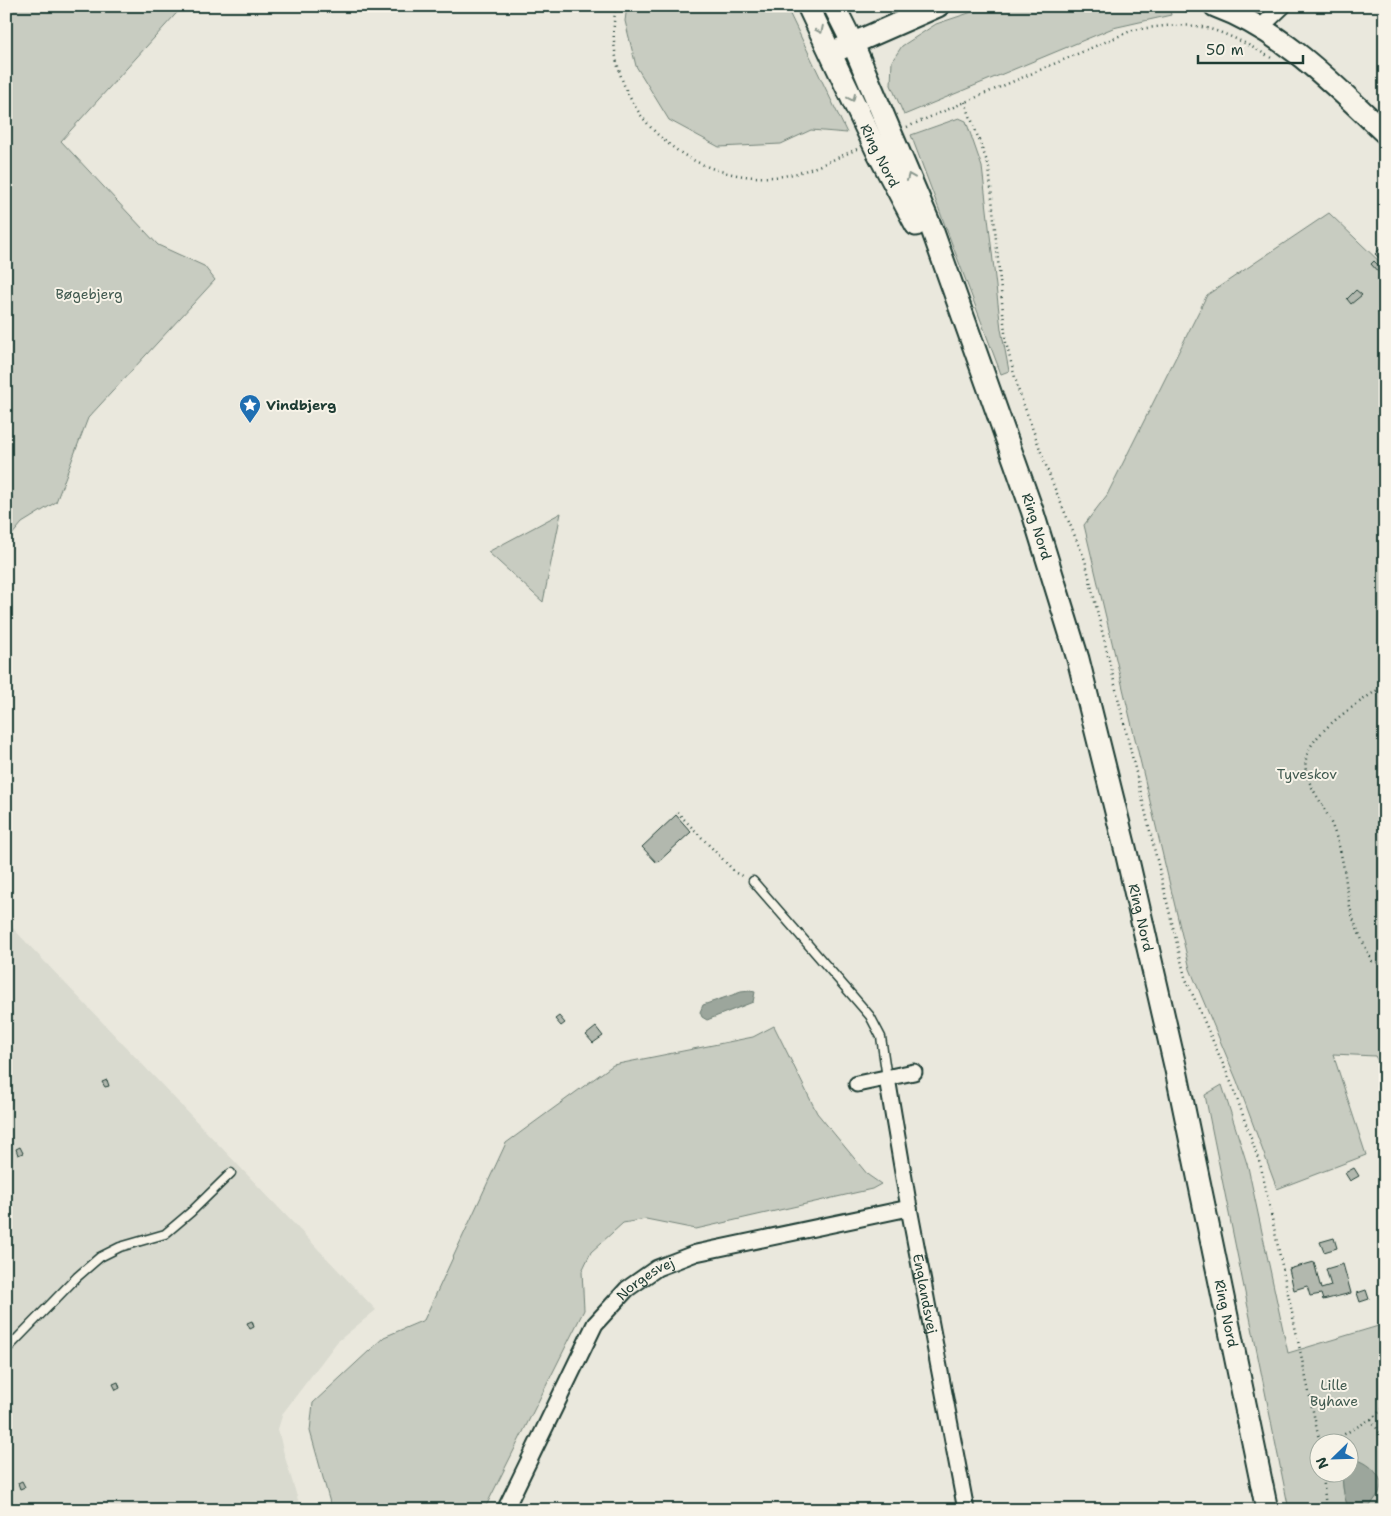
<svg xmlns="http://www.w3.org/2000/svg" width="1391" height="1516" viewBox="0 0 1391 1516" font-family="'Shantell Sans',sans-serif">
<style>
.built{fill:#d9dacf}
.green{fill:#c8ccc1;stroke:#74847a}
.water{fill:#9ca69c;stroke:#6a7c72}
.building{fill:#b2b8ae;stroke:#1f3d34}
.lines{fill:none;stroke-linecap:round;stroke-linejoin:round}
.lane-casing{stroke:#1f3d34;stroke-width:11}
.street-casing{stroke:#1f3d34;stroke-width:19}
.secondary-casing{stroke:#1f3d34;stroke-width:25}
.path{stroke:#1f3d34;stroke-width:2.5;stroke-dasharray:1 4;stroke-linecap:butt}
.lane{stroke:#f7f3e8;stroke-width:8}
.street{stroke:#f7f3e8;stroke-width:15}
.secondary{stroke:#f7f3e8;stroke-width:21}
.oneway{stroke:#8b988e}
.labels{text-anchor:middle;dominant-baseline:central;stroke-width:4;stroke-linejoin:round;paint-order:stroke}
.street-label{font-size:14px;fill:#1f3d34;stroke:#f7f3e8}
.park-label{font-size:14px;fill:#415a50;stroke:#f7f3e8}
.poi-label{font-size:14px;font-weight:bold;fill:#1f3d34;stroke:#f7f3e8;text-anchor:start}
</style>
<rect width="100%" height="100%" fill="#eae8dd"/>
<filter id="ink" filterUnits="userSpaceOnUse"><feTurbulence type="fractalNoise" baseFrequency=".02" numOctaves="2"/><feDisplacementMap in="SourceGraphic" scale="10" xChannelSelector="R" yChannelSelector="G"/><feConvolveMatrix kernelMatrix="1 2 1 2 8 2 1 2 1" color-interpolation-filters="sRGB"/></filter>
<g filter="url(#ink)">
<path class="built" d="M6 921 376 1310 337 1342 283 1413 278 1429 284 1454 301 1510H6Z"/>
<g class="green">
<path d="M6 6H183L61 141 158 245 204 266 215 280 88 418 56 502 22 523 6 542Z"/>
<path d="M627 6H786L847 133 811 130 781 144 719 147 669 120 636 66 625 21Z"/>
<path d="M990 6H1169L1171 15 1113 28 904 115 891 85 892 61 902 46 936 24Z"/>
<path d="M959 118 966 121 982 167 1001 329 1009 371 1001 374 911 135Z"/>
<path d="M1329 213 1385 267V1073L1375 1056 1333 1054 1366 1155 1277 1189 1237 1081 1190 969 1084 525 1107 495 1207 295Z"/>
<path d="M561 513 543 602 488 552Z"/>
<path d="M774 1026 817 1113 868 1175 881 1184 872 1189 696 1229 646 1219 623 1223 591 1252 582 1271 584 1310 484 1510H332L310 1431 313 1403 384 1337 424 1320 506 1143 613 1065 753 1037Z"/>
<path d="M1222 1085 1248 1167 1288 1353 1385 1324V1510H1367L1379 1493 1355 1459 1349 1462 1348 1444H1318V1474H1342C1343 1485 1343 1501 1351 1510H1289L1205 1095Z"/>
</g>
<g class="water">
<path d="M750 991 755 992 753 1002 707 1020 702 1017 700 1012 703 1005 741 992Z"/>
<path d="M1355 1459C1368 1463 1376 1470 1382 1483L1379 1493 1367 1510H1351C1343 1501 1343 1485 1342 1474H1348L1349 1462Z"/>
</g>
<g class="building">
<path d="M1379 6H1385V15L1378 7Z"/>
<path d="M1385 244V263L1375 254Z"/>
<path d="M1374 261 1383 270 1379 273 1371 264Z"/>
<path d="M1356 290 1362 295 1351 304 1347 299Z"/>
<path d="M676 815 691 832 657 863 642 847Z"/>
<path d="M559 1016 565 1023 561 1026 555 1019Z"/>
<path d="M596 1027 603 1036 593 1043 586 1035Z"/>
<path d="M107 1080 109 1086 105 1087 102 1082Z"/>
<path d="M20 1147 23 1153 18 1155 16 1149Z"/>
<path d="M1354 1168 1359 1176 1350 1181 1345 1173Z"/>
<path d="M1385 1182V1202L1379 1184Z"/>
<path d="M1334 1238 1337 1248 1324 1252 1320 1242Z"/>
<path d="M1314 1262 1321 1289 1331 1286 1326 1269 1343 1264 1351 1293 1323 1300 1321 1294 1310 1296 1307 1286 1294 1290 1289 1269Z"/>
<path d="M1366 1290 1369 1299 1360 1302 1357 1293Z"/>
<path d="M252 1321 254 1327 250 1329 247 1323Z"/>
<path d="M118 1382 120 1388 116 1390 113 1384Z"/>
<path d="M22 1481 25 1487 20 1489 18 1483Z"/>
</g>
<g class="lines">
<g class="lane-casing">
<g id="lane">
<path d="M753 881 870 1016 881 1037 887 1078"/>
<path d="M6 1350 77 1277 100 1257 120 1247 165 1234 191 1212 231 1173"/>
</g>
</g>
<g class="street-casing">
<g id="street">
<path d="M1261 27 1283 6"/>
<path id="s1" d="M887 1078 909 1208 966 1510"/>
<path d="M857 1084 914 1072"/>
<path id="s2" d="M505 1510 595 1324 627 1289 657 1268 696 1253 909 1208"/>
</g>
</g>
<g class="secondary-casing">
<g id="secondary">
<path id="s3" d="M808 6 876 149 916 225"/>
<path id="s4" d="M834 6 853 44 933 232 1032 510 1078 659 1127 856 1176 1070 1267 1510"/>
<path d="M1215 6C1283 31 1333 84 1385 133"/>
<path d="M840 49 938 6"/>
</g>
</g>
<g class="path">
<path d="M616 6C599 102 679 183 774 177 803 175 830 161 857 149"/>
<path d="M965 102 989 167 1006 343 1018 389 1052 482 1085 560 1185 977 1233 1087 1261 1167 1320 1444"/>
<path d="M907 127 1133 30C1155 27 1179 23 1202 27 1228 33 1251 46 1273 59"/>
<path d="M1385 685C1363 700 1318 727 1308 752 1299 775 1316 792 1326 812 1333 826 1339 843 1342 859 1346 877 1347 897 1352 915 1357 931 1365 946 1372 961L1385 964"/>
<path d="M677 812 736 873 744 877"/>
<path d="M1371 1419 1385 1441"/>
<path d="M1327 1444 1371 1419 1385 1407"/>
<path d="M1323 1474 1326 1510"/>
</g>
<use href="#lane" class="lane"/>
<use href="#street" class="street"/>
<use href="#secondary" class="secondary"/>
</g>
<defs><path id="oneway-chevron" d="M-2-3.5L2.5 0L-2 3.5" fill="none" stroke-width="1.6" stroke-linecap="round" stroke-linejoin="round" transform="scale(1.25)"/></defs>
<g class="oneway">
<use href="#oneway-chevron" transform="translate(820 30) rotate(64)"/>
<use href="#oneway-chevron" transform="translate(852 98) rotate(65)"/>
<use href="#oneway-chevron" transform="translate(910 177) rotate(-113)"/>
</g>
</g>
<defs>
<g id="sight-pin" transform="scale(1.125)"><path d="M0 17L-7.5 6A9.5 9.5 0 1 1 7.5 6Z" fill="#1f6fb2" stroke="#f7f3e8"/><path d="M0-6L1.8-2.2L6-1.7L2.9 1.2L3.7 5.4L0 3.3L-3.7 5.4L-2.9 1.2L-6-1.7L-1.8-2.2Z" fill="#fff"/></g>
</defs>
<g fill-rule="evenodd">
<use href="#sight-pin" x="250" y="405"/>
</g>
<g class="labels">
<g class="street-label">
<text stroke="none"><textPath href="#s3" startOffset="166">Ring Nord</textPath></text>
<text stroke="none"><textPath href="#s4" startOffset="559">Ring Nord</textPath></text>
<text stroke="none"><textPath href="#s4" startOffset="964">Ring Nord</textPath></text>
<text stroke="none"><textPath href="#s2" startOffset="275">Norgesvej</textPath></text>
<text stroke="none"><textPath href="#s1" startOffset="219">Englandsvej</textPath></text>
<text stroke="none"><textPath href="#s4" startOffset="1369">Ring Nord</textPath></text>
</g>
<g class="park-label">
<text x="89" y="294">Bøgebjerg</text>
<text x="1307" y="774">Tyveskov</text>
<text x="1334" y="1385">Lille<tspan x="1334" dy="16">Byhave</tspan></text>
</g>
<g class="poi-label">
<text x="266" y="405">Vindbjerg</text>
</g>
</g>
<rect width="1391" height="1516" fill="none" stroke="#f7f3e8" stroke-width="25"/>
<rect x="12" y="12" width="1366" height="1491" fill="none" stroke="#1f3d34" stroke-width="2" filter="url(#ink)"/>
<g transform="translate(1334 1458) rotate(247)"><circle r="24" fill="#f7f3e8" stroke="#a1aaa0"/>
<path d="M0-4L9 19L0 12L-9 19Z" fill="#1f6fb2"/>
<text y="-8" font-size="14" font-weight="bold" text-anchor="middle" fill="#1f3d34">N</text>
</g>
<path d="M1198 55v8h105v-8" fill="none" stroke="#1f3d34" stroke-width="2.5"/>
<text x="1206" y="55" font-size="15" fill="#1f3d34" stroke="#f7f3e8" stroke-width="4" paint-order="stroke">50 m</text>
</svg>
